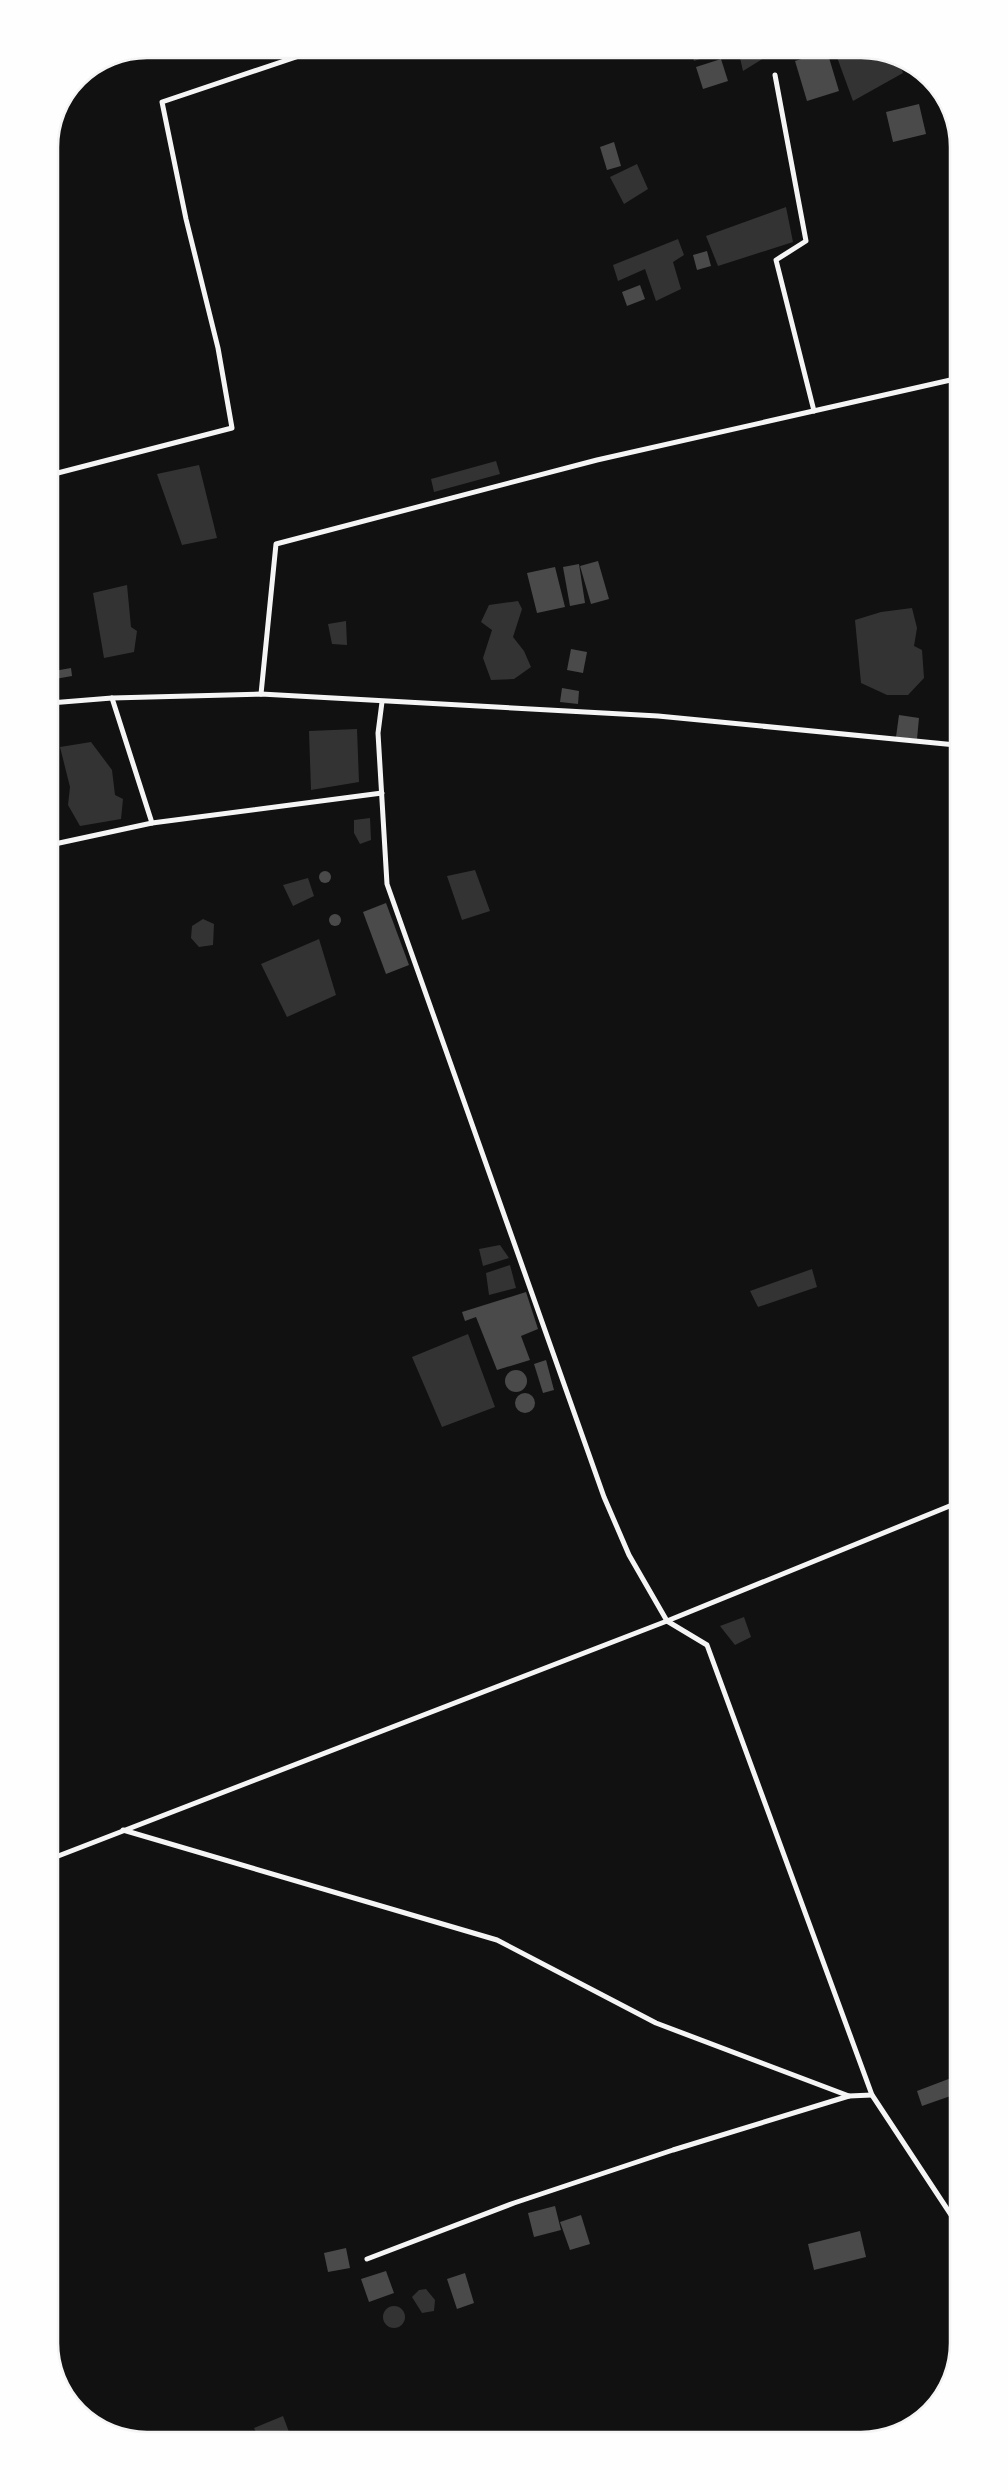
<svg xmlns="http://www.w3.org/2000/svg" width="1008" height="2490" viewBox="0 0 1008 2490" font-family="Commissioner,sans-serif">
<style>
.water{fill:#333}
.building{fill:#4a4a4a}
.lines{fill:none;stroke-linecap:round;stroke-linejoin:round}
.minor{stroke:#f5f5f5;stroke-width:5}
.rim{fill:none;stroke:#f5f5f5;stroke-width:2.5}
</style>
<rect width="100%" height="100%" fill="#111"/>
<g class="water">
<path d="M690 49H718L719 53 694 61Z"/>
<path d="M738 49H767L769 55 743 71Z"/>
<path d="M834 49H868L899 61 903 73 853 101Z"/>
<path d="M637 164 648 189 624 204 610 177Z"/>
<path d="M786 207 793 242 718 266 706 236Z"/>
<path d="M678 239 684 255 673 262 681 289 656 301 645 269 618 281 613 265Z"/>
<path d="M496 461 500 474 434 492 431 479Z"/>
<path d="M199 465 217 538 182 545 157 474Z"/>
<path d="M127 585 131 627 137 631 134 652 104 658 93 593Z"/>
<path d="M518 601 522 609 513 637 524 651 531 667 514 679 491 680 483 658 492 630 481 622 489 605Z"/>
<path d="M912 608 917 628 914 646 922 650 924 678 908 695H887L861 683 855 620 881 612Z"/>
<path d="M346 621 347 645 332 644 328 624Z"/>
<path d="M357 729 359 782 311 790 309 731Z"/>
<path d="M91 742 112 770 115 795 123 799 121 819 80 826 68 805 70 787 60 747Z"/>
<path d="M370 818 371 840 360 844 354 833V820Z"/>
<path d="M475 870 490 911 462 920 447 876Z"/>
<path d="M308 878 314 896 293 906 283 885Z"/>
<path d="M203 919 214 924 213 945 199 947 191 938 192 926Z"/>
<path d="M319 939 336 995 287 1017 261 964Z"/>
<path d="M51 984 57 989 59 1009 51 1013Z"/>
<path d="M500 1245 509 1258 483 1266 479 1249Z"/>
<path d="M510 1265 516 1288 489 1295 486 1273Z"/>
<path d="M812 1269 817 1287 758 1307 750 1291Z"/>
<path d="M468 1334 495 1407 442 1427 412 1357Z"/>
<path d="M744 1617 751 1637 735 1645 720 1626Z"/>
<path d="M426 2289 435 2300 434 2311 422 2313 412 2297 419 2290Z"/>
<circle cx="394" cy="2317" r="11"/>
<path d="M283 2416 292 2440H260L254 2428Z"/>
</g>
<g class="building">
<path d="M827 51 839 91 807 101 795 61Z"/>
<path d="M721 59 728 81 703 89 696 67Z"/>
<path d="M919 104 926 134 893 142 886 112Z"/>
<path d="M614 142 621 166 607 170 600 147Z"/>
<path d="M707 251 711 266 697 270 693 255Z"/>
<path d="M640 285 645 299 627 306 622 292Z"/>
<path d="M598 561 609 599 591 604 580 566Z"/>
<path d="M579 564 585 603 570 606 563 567Z"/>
<path d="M555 567 565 607 537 613 527 573Z"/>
<path d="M571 649 587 652 583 673 567 670Z"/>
<path d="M71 668 72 676 55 679 54 671Z"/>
<path d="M562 688 579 691 578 704 560 702Z"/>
<path d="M899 715 919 718 917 739 896 737Z"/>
<circle cx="325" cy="877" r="6"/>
<path d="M386 903 409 965 386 974 363 912Z"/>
<circle cx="335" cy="920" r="6"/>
<path d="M526 1292 538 1329 521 1336 530 1360 497 1370 476 1317 465 1321 462 1312Z"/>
<path d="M546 1360 554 1390 543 1393 534 1364Z"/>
<circle cx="516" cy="1381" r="11"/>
<circle cx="525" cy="1403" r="10"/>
<path d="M959 2075V2093L922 2106 917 2091Z"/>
<path d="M555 2206 561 2230 534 2237 528 2213Z"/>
<path d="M581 2215 590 2244 570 2250 560 2222Z"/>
<path d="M860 2231 866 2257 814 2270 808 2244Z"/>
<path d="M346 2248 350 2268 328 2272 324 2253Z"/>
<path d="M386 2271 394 2293 369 2302 361 2279Z"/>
<path d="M465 2273 474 2303 457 2309 447 2279Z"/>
</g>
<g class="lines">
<g class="minor">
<path d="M775 75 806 241 776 260 814 411"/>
<path d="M50 475 232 428 218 348 186 219 162 102 320 49"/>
<path d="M261 694 276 544 597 460 955 379"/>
<path d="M112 698 152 823"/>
<path d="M382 702 378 733 387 884 604 1497 629 1555 667 1621 707 1645 872 2095 959 2227"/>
<path d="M50 703 112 698 261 694 658 716 956 745"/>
<path d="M50 816 57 844"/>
<path d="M50 845 152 823 382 793"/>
<path d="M123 1830 497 1940 656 2023 849 2096 872 2095"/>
<path d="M53 1858 667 1621 957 1503"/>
<path d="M367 2259 514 2203 673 2150 849 2096"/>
</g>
</g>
<path d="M0 0H1008V2490H0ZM147 58H861A89 89 0 0 1 950 147V2343A89 89 0 0 1 861 2432H147A89 89 0 0 1 58 2343V147A89 89 0 0 1 147 58Z" fill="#fefefe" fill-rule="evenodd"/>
<path class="rim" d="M147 58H861A89 89 0 0 1 950 147V2343A89 89 0 0 1 861 2432H147A89 89 0 0 1 58 2343V147A89 89 0 0 1 147 58Z"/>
</svg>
